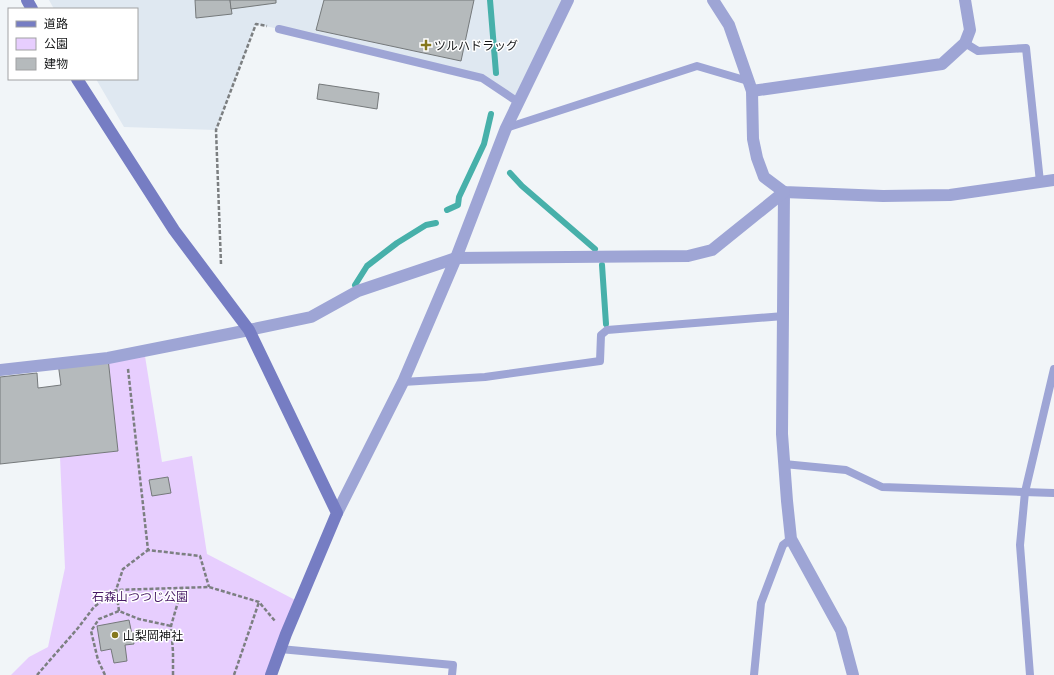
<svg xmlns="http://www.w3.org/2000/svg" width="1054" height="675" viewBox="0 0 1054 675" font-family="Inter,'Noto Sans JP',sans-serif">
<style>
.built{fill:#dfe8f1}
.green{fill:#e7cefe}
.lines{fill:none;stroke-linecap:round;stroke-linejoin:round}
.stream{stroke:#47b0aa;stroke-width:6}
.building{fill:#b5babc;stroke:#75797b}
.path{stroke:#7c7f81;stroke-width:2.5;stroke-dasharray:4 2;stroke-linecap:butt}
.lane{stroke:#9ea5d5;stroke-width:8}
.street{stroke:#9ea5d5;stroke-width:12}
.secondary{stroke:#767dc3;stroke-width:12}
.poi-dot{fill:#85781d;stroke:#fff;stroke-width:1.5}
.labels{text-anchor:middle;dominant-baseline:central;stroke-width:3;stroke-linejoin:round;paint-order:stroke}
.poi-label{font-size:12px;fill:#151718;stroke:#fff;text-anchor:start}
.park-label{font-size:12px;fill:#471b65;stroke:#fff}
</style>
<rect width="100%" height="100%" fill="#f1f5f8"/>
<path class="built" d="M49 0H568L518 102 482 78 279 29 256 24 216 130 124 127 96 79H137V9H54Z"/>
<path class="green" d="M144 350 162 462 192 456 207 554 299 602 271 675H11L29 657 48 647 65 568 60 457 118 451 108 358Z"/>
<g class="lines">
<g class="stream">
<path d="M490 0 496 73"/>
<path d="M510 173 522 186 595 249"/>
<path d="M447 210 458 205 459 197 484 144 491 114"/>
<path d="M602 265 606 324"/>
<path d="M355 285 367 266 397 243 426 225 436 223"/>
</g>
</g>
<g class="building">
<path d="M195 0H230L232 14 196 18Z"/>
<path d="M230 0H276V3L231 9Z"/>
<path d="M324 0H474L461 61 316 30Z"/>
<path d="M319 84 379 93 377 109 317 99Z"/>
<path d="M108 358 118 451 0 464V377L37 373 38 388 61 385 58 363Z"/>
<path d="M168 477 171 493 152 496 149 480Z"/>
<path d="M129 620 134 644 125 645 127 661 114 663 111 649 101 651 97 626Z"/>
</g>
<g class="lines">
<g class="path">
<path d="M221 264 216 130 256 24 267 26"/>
<path d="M128 369 148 550 200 556 209 587"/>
<path d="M119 611 116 590 123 569 148 550"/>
<path d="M37 675 78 628 94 607 116 590 209 587 259 602 275 621"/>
<path d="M105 675 98 660 91 631 99 619 119 611 139 619 171 626"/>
<path d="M173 675V652L171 626 182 588"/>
<path d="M234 675 259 602"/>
</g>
<g class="lane">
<path d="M279 29 482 78 518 102"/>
<path d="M965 43 978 51 1026 48 1040 182"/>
<path d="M506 128 697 66 748 81"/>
<path d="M403 382 485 377 600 361 601 335 607 330 784 316"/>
<path d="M784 464 846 470 882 487 1054 493"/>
<path d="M280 649 453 665 452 675"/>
<path d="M754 675 761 603 783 545 791 539"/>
<path d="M1030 675 1020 545 1025 492 1054 369"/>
</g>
<g class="street">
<path d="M713 0 729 25 752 91 753 139 757 158 764 177 784 192 883 196 950 195 1054 180"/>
<path d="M752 91 942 64 965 43 970 30 965 0"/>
<path d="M784 192 782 434 787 501 791 539 841 630 853 675"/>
<path d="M0 370 108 358 249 330 311 317 358 291 456 258 688 256 712 250 784 192"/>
<path d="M337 513 403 382 456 258 506 128 568 0"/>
</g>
<g class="secondary">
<path d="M27 0 32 9"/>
<path d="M77 79 174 230 249 330 337 513 286 634 271 675"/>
</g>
</g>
<g class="poi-dot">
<path d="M424 39h4v4h4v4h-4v4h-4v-4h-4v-4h4z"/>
<circle cx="115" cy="635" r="4"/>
</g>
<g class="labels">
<g class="poi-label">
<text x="434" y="45">ツルハドラッグ</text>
<text x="123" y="635">山梨岡神社</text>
</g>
<g class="park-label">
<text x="140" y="596">石森山つつじ公園</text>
</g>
</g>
<rect x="8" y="8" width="130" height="72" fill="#ffffff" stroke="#a1a2a3"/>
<rect x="16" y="21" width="20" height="6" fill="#767dc3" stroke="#a1a2a3"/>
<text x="44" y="28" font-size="12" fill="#151718">道路</text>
<rect x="16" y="38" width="20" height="12" fill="#e7cefe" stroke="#a1a2a3"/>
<text x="44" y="48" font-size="12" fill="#151718">公園</text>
<rect x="16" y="58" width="20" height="12" fill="#b5babc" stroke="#a1a2a3"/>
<text x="44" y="68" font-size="12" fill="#151718">建物</text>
</svg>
